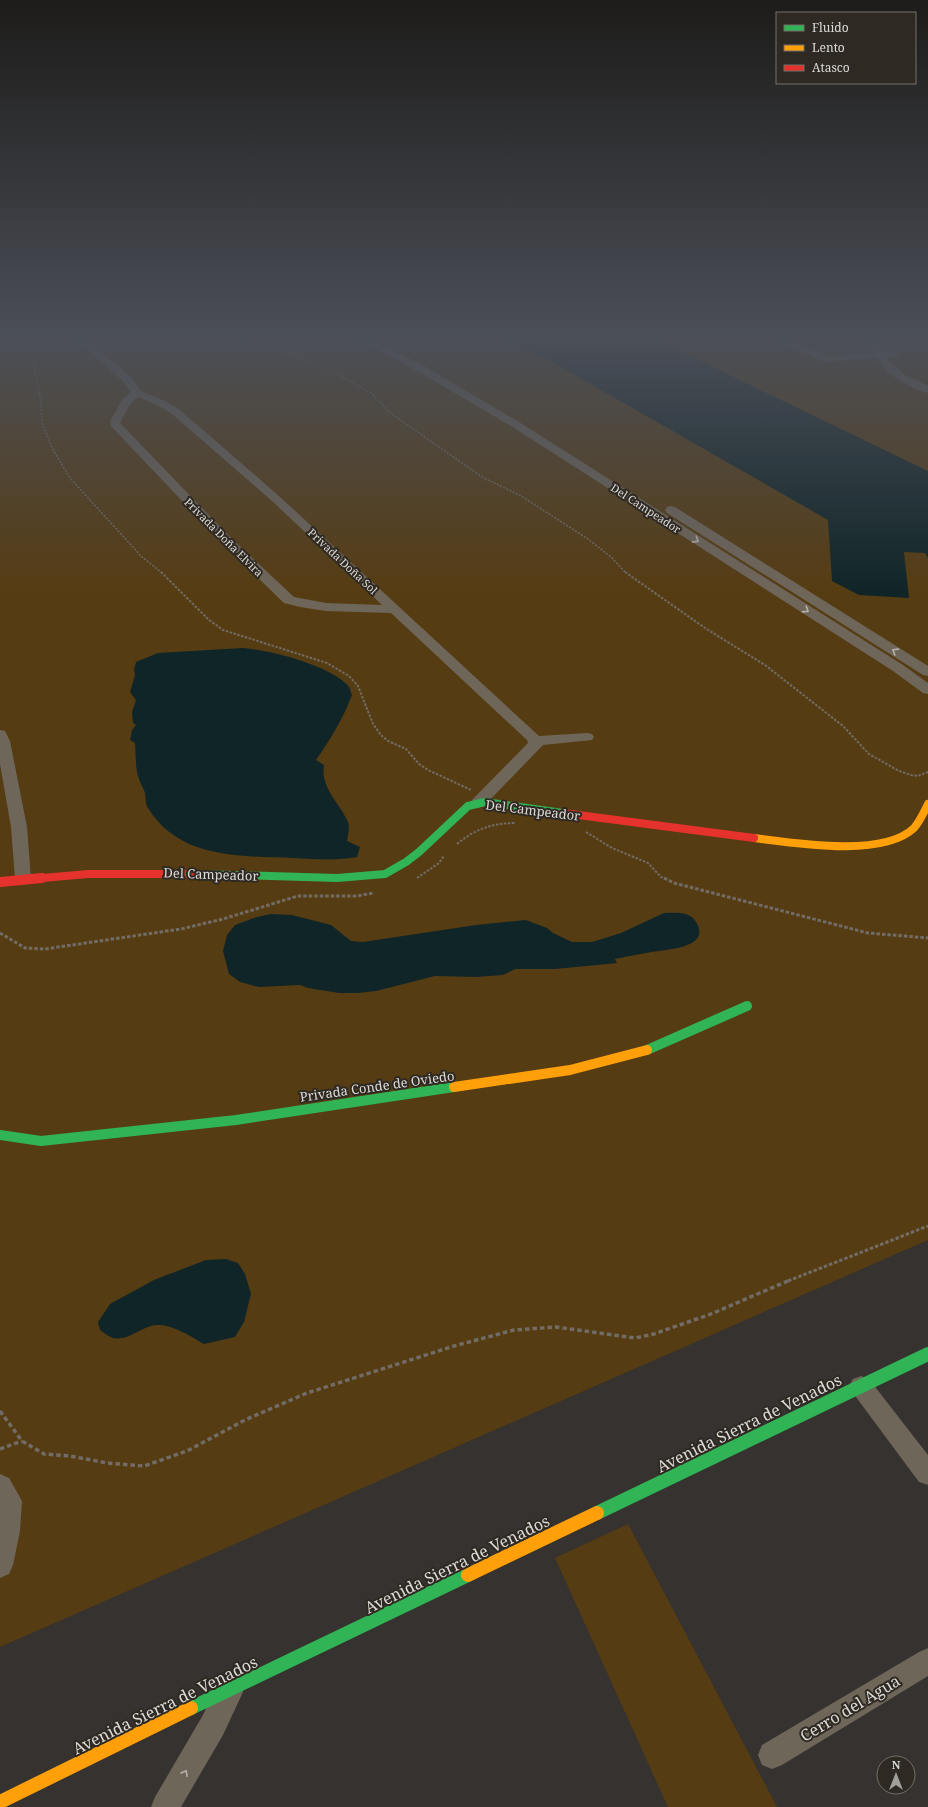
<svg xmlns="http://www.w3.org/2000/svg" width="928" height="1807" viewBox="0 0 928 1807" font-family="'Noto Serif',serif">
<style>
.green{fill:#563c12}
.water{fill:#102528}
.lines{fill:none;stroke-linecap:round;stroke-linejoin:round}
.path-far3{stroke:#716c65;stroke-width:1.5;stroke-dasharray:2 1.5;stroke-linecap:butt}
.path-far2{stroke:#716c65;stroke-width:2;stroke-dasharray:2.5 1.5;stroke-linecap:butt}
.path-far1{stroke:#716c65;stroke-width:3;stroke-dasharray:3.5 2;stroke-linecap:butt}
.path{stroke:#716c65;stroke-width:3.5;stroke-dasharray:4.5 3;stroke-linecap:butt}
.street{fill:#6f665a;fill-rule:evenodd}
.fast-far2{stroke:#30b455;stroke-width:8}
.fast-far1{stroke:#30b455;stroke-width:10}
.fast{stroke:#30b455;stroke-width:14}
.slow-far2{stroke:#ff9f0a;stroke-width:8}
.slow-far1{stroke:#ff9f0a;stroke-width:10}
.slow{stroke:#ff9f0a;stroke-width:14}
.jam-far1{stroke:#e5322d;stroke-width:8}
.jam{stroke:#e5322d;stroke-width:10}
.oneway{stroke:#b7b2ab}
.labels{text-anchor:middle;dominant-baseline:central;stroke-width:4;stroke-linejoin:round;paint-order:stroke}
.far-street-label{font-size:11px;fill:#dedbd7;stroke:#2e2922}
.street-label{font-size:13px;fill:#dedbd7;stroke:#2e2922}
.near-street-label{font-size:16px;fill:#dedbd7;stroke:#2e2922}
</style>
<rect width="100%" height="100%" fill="#35322f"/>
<g class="green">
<path d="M0 340H928V1240L0 1647Z"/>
<path d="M628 1524 777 1807H668L555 1558Z"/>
</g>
<g class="water">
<path d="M504 340H657L928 471V558L925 553 904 552 909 598 859 595 832 581 828 520 545 358Z"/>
<path d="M243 648C269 650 333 666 349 687 350 689 351 693 352 695 343 719 330 740 316 760L324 765C320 788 340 803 348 822 350 827 348 836 347 841L360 847 357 857C336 861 314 859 293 858 241 856 179 859 148 808 145 804 146 798 145 793 144 788 140 784 139 779 135 769 136 754 135 743L130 740 132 730 136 725 133 723 132 712 136 700 130 692 135 675 134 670 136 662 158 653Z"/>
<path d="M664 913C675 913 690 911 696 922 712 948 667 949 652 952 640 954 628 956 615 959L617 963 555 969H515L503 975 476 977 435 976 376 991 358 993H339L308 988 300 985 259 987 240 982 229 974 223 951 227 935 235 925 257 917 271 914 292 915 331 925 351 941 363 942 476 925 526 920 547 928 553 933 572 942H592L621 933Z"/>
<path d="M226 1259 238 1263 245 1274 251 1294 244 1322 235 1337 204 1344C192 1337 173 1325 159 1325 143 1324 129 1342 113 1338 109 1337 103 1332 100 1330L98 1322 110 1304 154 1280 206 1260Z"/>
</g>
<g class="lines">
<g class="path-far3">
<path d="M32 340 31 350 41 402 42 422 52 448 70 478 141 556 162 573"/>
<path d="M230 340 295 355 332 371 371 393 389 412 482 477 521 496 588 539 611 557 626 573"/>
</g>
<g class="path-far2">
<path d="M161 572 209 620 223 630 327 663 349 676 358 686 373 724 381 735 388 741 406 749 419 764 428 770 471 790"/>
<path d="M625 572 705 628 765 665 843 726 869 754 899 771 911 775 918 776 928 772"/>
<path d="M586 832 612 848 648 863 661 877 666 879"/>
<path d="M457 844C475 829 493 823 516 823"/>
<path d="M417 878 439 863 444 856"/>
</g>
<g class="path-far1">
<path d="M664 878 674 883 868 933 928 938"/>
<path d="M0 933 25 948 45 949 181 929 223 919 298 896H357L373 893"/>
<path d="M788 1281 928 1226"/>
</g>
<g class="path">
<path d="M0 1411 22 1441 44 1454 70 1456 107 1463 144 1466 187 1451 245 1420 307 1393 454 1346 514 1330 556 1327 635 1338 654 1334 711 1314 790 1280"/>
<path d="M0 1449 22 1441"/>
</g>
<g class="street">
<path d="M71 340H83L95 347 130 376 141 391 167 402 180 410 279 496 539 736 587 733 592 734 594 737 592 740 543 745 484 806 478 808 472 806 470 803 472 800 528 743 527 740 391 613 326 611 300 607 284 603 223 544 111 426 110 421 122 400 131 392 122 380 89 351ZM138 397 159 406 172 414 271 500 382 605 326 603 294 597 231 538 120 423 130 404Z"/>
<path d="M358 340H370L417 362 519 422 903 665 928 683V694L923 693 893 671 511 426 409 366Z"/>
<path d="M776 340H788L829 356 873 353 867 340H877L882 352H897L899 354 897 356 886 358 905 375 928 386V393C908 388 888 375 876 358L829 362 822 361 778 342Z"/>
<path d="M671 506 675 507 928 666V676L923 675 667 513 665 510 667 507Z"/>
<path d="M0 730 5 731 10 741 27 827 31 879 29 883 23 884 17 883 15 879 11 827 0 764Z"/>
<path d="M861 1376 869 1379 928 1455V1485L919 1482 853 1393 849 1386 853 1379Z"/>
<path d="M0 1474 9 1478 22 1501 20 1531 13 1565 9 1574 0 1578Z"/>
<path d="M928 1648V1676L782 1765 772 1769 762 1765 758 1755 762 1745 919 1652Z"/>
<path d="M229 1678 239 1682 243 1692 223 1735 181 1807H151L155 1797 203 1715 219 1682Z"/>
</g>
<path class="fast-far2" d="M200 874 337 878 385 874 406 862 419 852 468 806 485 802 563 813"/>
<g class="fast-far1">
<path d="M647 1050 747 1006"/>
<path d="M0 1135 41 1141 236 1120 454 1087"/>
</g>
<g class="fast">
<path d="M597 1513 928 1354"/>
<path d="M191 1708 468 1575"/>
</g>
<path class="slow-far2" d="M754 838C794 843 883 858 914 828 920 821 924 812 928 804"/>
<path class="slow-far1" d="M454 1087 570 1070 647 1050"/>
<g class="slow">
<path d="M468 1575 597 1513"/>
<path d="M0 1802 191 1708"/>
</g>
<g class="jam-far1">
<path d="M563 813 754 838"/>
<path d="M31 879 88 874H200"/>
</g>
<path class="jam" d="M0 882 42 878"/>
</g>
<defs><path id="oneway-chevron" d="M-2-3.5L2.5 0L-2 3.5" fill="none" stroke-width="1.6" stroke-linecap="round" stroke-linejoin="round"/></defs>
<g class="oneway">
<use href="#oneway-chevron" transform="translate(696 540) rotate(33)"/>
<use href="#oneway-chevron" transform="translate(806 610) rotate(32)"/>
<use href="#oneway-chevron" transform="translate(895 651) rotate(-148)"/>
<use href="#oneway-chevron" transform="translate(185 1773) rotate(-60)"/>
</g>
<linearGradient id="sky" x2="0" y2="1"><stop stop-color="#1d1c1a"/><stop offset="0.57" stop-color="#4b4f58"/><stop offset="1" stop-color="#4b4f58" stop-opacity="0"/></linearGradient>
<rect width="928" height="593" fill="url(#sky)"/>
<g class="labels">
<g class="far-street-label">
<text transform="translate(646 508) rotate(33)">Del Campeador</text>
<text transform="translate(224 537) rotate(45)">Privada Doña Elvira</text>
<text transform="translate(343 561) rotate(43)">Privada Doña Sol</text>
</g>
<g class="street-label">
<text transform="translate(533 810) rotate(7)">Del Campeador</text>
<text transform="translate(211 874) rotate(2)">Del Campeador</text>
<text transform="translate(377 1086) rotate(-8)">Privada Conde de Oviedo</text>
</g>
<g class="near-street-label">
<text transform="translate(749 1423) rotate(-26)">Avenida Sierra de Venados</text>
<text transform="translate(457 1564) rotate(-26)">Avenida Sierra de Venados</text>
<text transform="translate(165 1705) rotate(-26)">Avenida Sierra de Venados</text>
<text transform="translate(850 1708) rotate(-31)">Cerro del Agua</text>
</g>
</g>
<rect x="776" y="12" width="140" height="72" fill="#2e2922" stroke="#74706a"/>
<rect x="784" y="25" width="20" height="6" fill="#30b455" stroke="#74706a"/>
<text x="812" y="32" font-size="12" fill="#dedbd7">Fluido</text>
<rect x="784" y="45" width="20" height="6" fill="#ff9f0a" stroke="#74706a"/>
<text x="812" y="52" font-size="12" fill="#dedbd7">Lento</text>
<rect x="784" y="65" width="20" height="6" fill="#e5322d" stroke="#74706a"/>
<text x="812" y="72" font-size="12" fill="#dedbd7">Atasco</text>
<g transform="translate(896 1775)"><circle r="19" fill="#2e2922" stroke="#74706a"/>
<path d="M0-3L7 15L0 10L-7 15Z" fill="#a3a09c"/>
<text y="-6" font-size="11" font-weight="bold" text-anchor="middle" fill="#dedbd7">N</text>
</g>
</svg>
